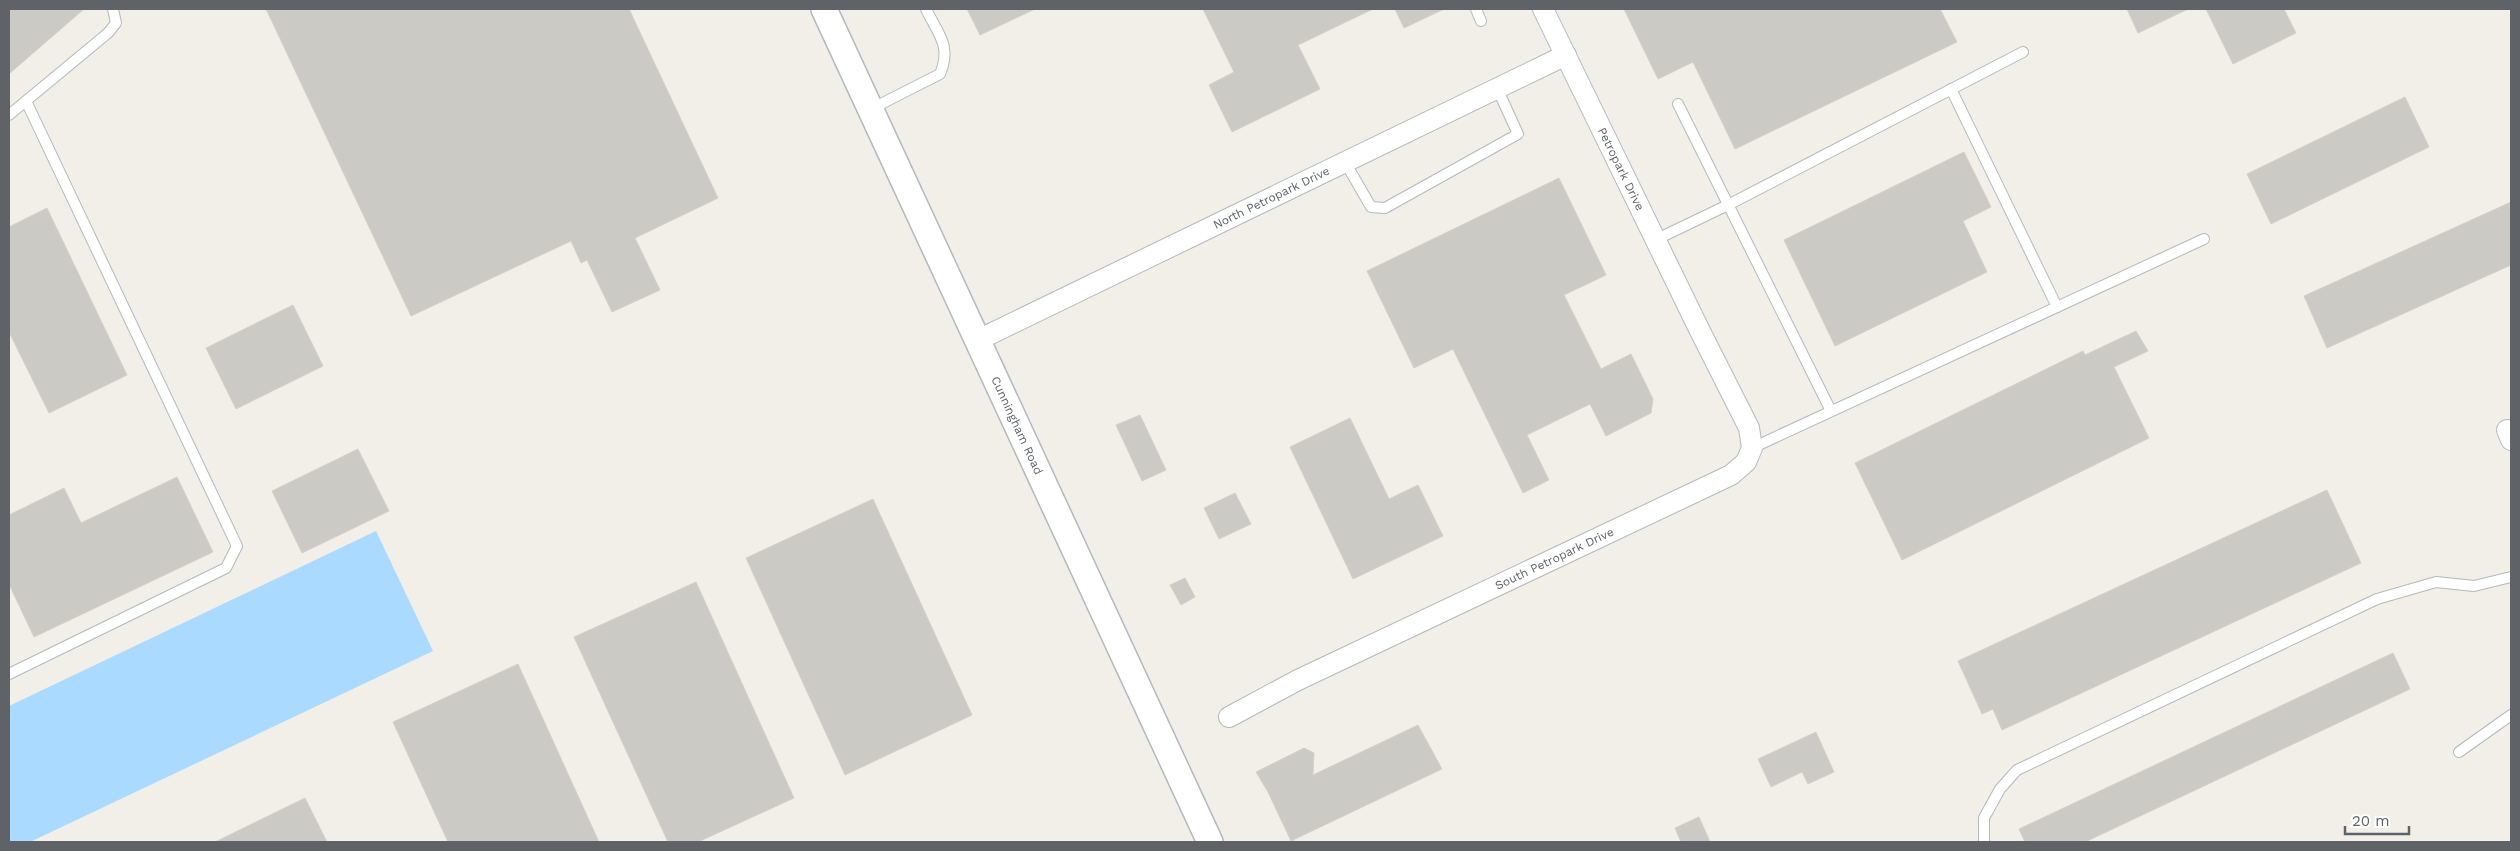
<svg xmlns="http://www.w3.org/2000/svg" width="2520" height="851" viewBox="0 0 2520 851" font-family="'Work Sans',sans-serif">
<style>
.water{fill:#aadaff}
.building{fill:#cccac5;stroke:#d6d1c6}
.lines{fill:none;stroke-linecap:round;stroke-linejoin:round}
.service-casing{stroke:#b5b8bc;stroke-width:12}
.minor-casing{stroke:#b5b8bc;stroke-width:22}
.tertiary-casing{stroke:#b5b8bc;stroke-width:28}
.service{stroke:#fff;stroke-width:10}
.minor{stroke:#fff;stroke-width:20}
.tertiary{stroke:#fff;stroke-width:25}
.labels{text-anchor:middle;dominant-baseline:central;stroke-width:4;stroke-linejoin:round;paint-order:stroke}
.street-label{font-size:12px;fill:#5f6368;stroke:#fff}
</style>
<rect width="100%" height="100%" fill="#f1efe8"/>
<path class="water" d="M376 531 433 651 30 842H9V706Z"/>
<g class="building">
<path d="M9 9H84L9 74Z"/>
<path d="M266 9H629L718 198 635 238 660 290 612 312 587 260 581 263 571 241 411 316Z"/>
<path d="M967 9H1035L980 35Z"/>
<path d="M1203 9H1373L1298 45 1320 89 1232 132 1209 85 1234 72Z"/>
<path d="M1395 9H1444L1404 28Z"/>
<path d="M1624 9H1940L1957 42 1735 149 1693 62 1658 79Z"/>
<path d="M2127 9H2188L2138 33Z"/>
<path d="M2206 9H2284L2296 33 2233 64Z"/>
<path d="M2405 97 2429 147 2271 224 2247 174Z"/>
<path d="M1964 152 1991 207 1963 221 1987 272 1835 346 1784 240Z"/>
<path d="M1559 178 1606 275 1564 295 1601 369 1631 354 1653 399 1651 413 1606 436 1590 404 1527 435 1549 480 1523 493 1453 349 1414 368 1367 271Z"/>
<path d="M2511 202V265L2327 348 2304 296Z"/>
<path d="M47 208 127 375 49 413 9 332V227Z"/>
<path d="M293 305 323 366 236 409 206 348Z"/>
<path d="M2136 331 2148 351 2114 367 2149 438 1902 560 1855 463 2083 351 2085 355Z"/>
<path d="M1140 415 1166 470 1142 481 1116 425Z"/>
<path d="M1350 418 1389 499 1418 485 1443 536 1353 579 1290 447Z"/>
<path d="M358 449 389 511 302 553 272 491Z"/>
<path d="M177 477 213 552 34 637 9 584V515L64 488 81 523Z"/>
<path d="M2327 490 2361 563 2002 730 1993 709 1982 714 1958 661Z"/>
<path d="M1235 493 1251 524 1219 539 1204 508Z"/>
<path d="M873 499 972 715 845 775 746 558Z"/>
<path d="M1185 578 1195 597 1181 605 1170 585Z"/>
<path d="M696 582 794 798 698 842H668L574 637Z"/>
<path d="M2393 653 2410 689 2085 842H2025L2019 829Z"/>
<path d="M518 664 599 842H448L393 722Z"/>
<path d="M1418 725 1442 769 1291 841 1268 792 1256 772 1304 748 1314 753 1313 775Z"/>
<path d="M1816 732 1834 772 1808 784 1802 772 1771 787 1758 759Z"/>
<path d="M305 798 327 842H215Z"/>
<path d="M1699 817 1710 842H1681L1675 828Z"/>
</g>
<g class="lines">
<g class="service-casing">
<g id="service">
<path d="M1476 9 1481 21"/>
<path d="M1951 89 2057 307"/>
<path d="M1678 104 1831 411"/>
<path d="M871 109 940 74C952 46 938 34 926 9"/>
<path d="M9 115 108 33 116 23 113 9"/>
<path d="M1345 162 1371 207 1385 208 1518 134 1497 88"/>
<path d="M1655 240 1728 205 2023 52"/>
<path d="M1752 448 2204 239"/>
<path d="M9 674 226 568 237 546 26 101"/>
<path d="M2459 752 2511 715"/>
<path d="M1984 842V818L2000 789 2017 770 2377 599 2436 582 2474 586 2511 577"/>
</g>
</g>
<g class="minor-casing">
<g id="minor">
<path id="s1" d="M978 340 1566 55"/>
<path d="M2507 430 2511 440"/>
<path id="s2" d="M1229 717 1298 680 1731 475 1746 462 1752 448 1749 428 1699 329 1543 9"/>
</g>
</g>
<g class="tertiary-casing">
<g id="tertiary">
<path id="s3" d="M824 9 1210 842"/>
</g>
</g>
<use href="#service" class="service"/>
<use href="#minor" class="minor"/>
<use href="#tertiary" class="tertiary"/>
</g>
<g class="labels">
<g class="street-label">
<text transform="translate(1621 169) rotate(64)">Petropark Drive</text>
<text stroke="none"><textPath href="#s1" startOffset="326">North Petropark Drive</textPath></text>
<text stroke="none"><textPath href="#s3" startOffset="459">Cunningham Road</textPath></text>
<text stroke="none"><textPath href="#s2" startOffset="362">South Petropark Drive</textPath></text>
</g>
</g>
<rect width="2520" height="851" fill="none" stroke="#5f6368" stroke-width="20"/>
<path d="M2345 826v8h64v-8" fill="none" stroke="#5f6368" stroke-width="2.5"/>
<text x="2352" y="826" font-size="15" fill="#5f6368" stroke="#ffffff" stroke-width="4" paint-order="stroke">20 m</text>
</svg>
